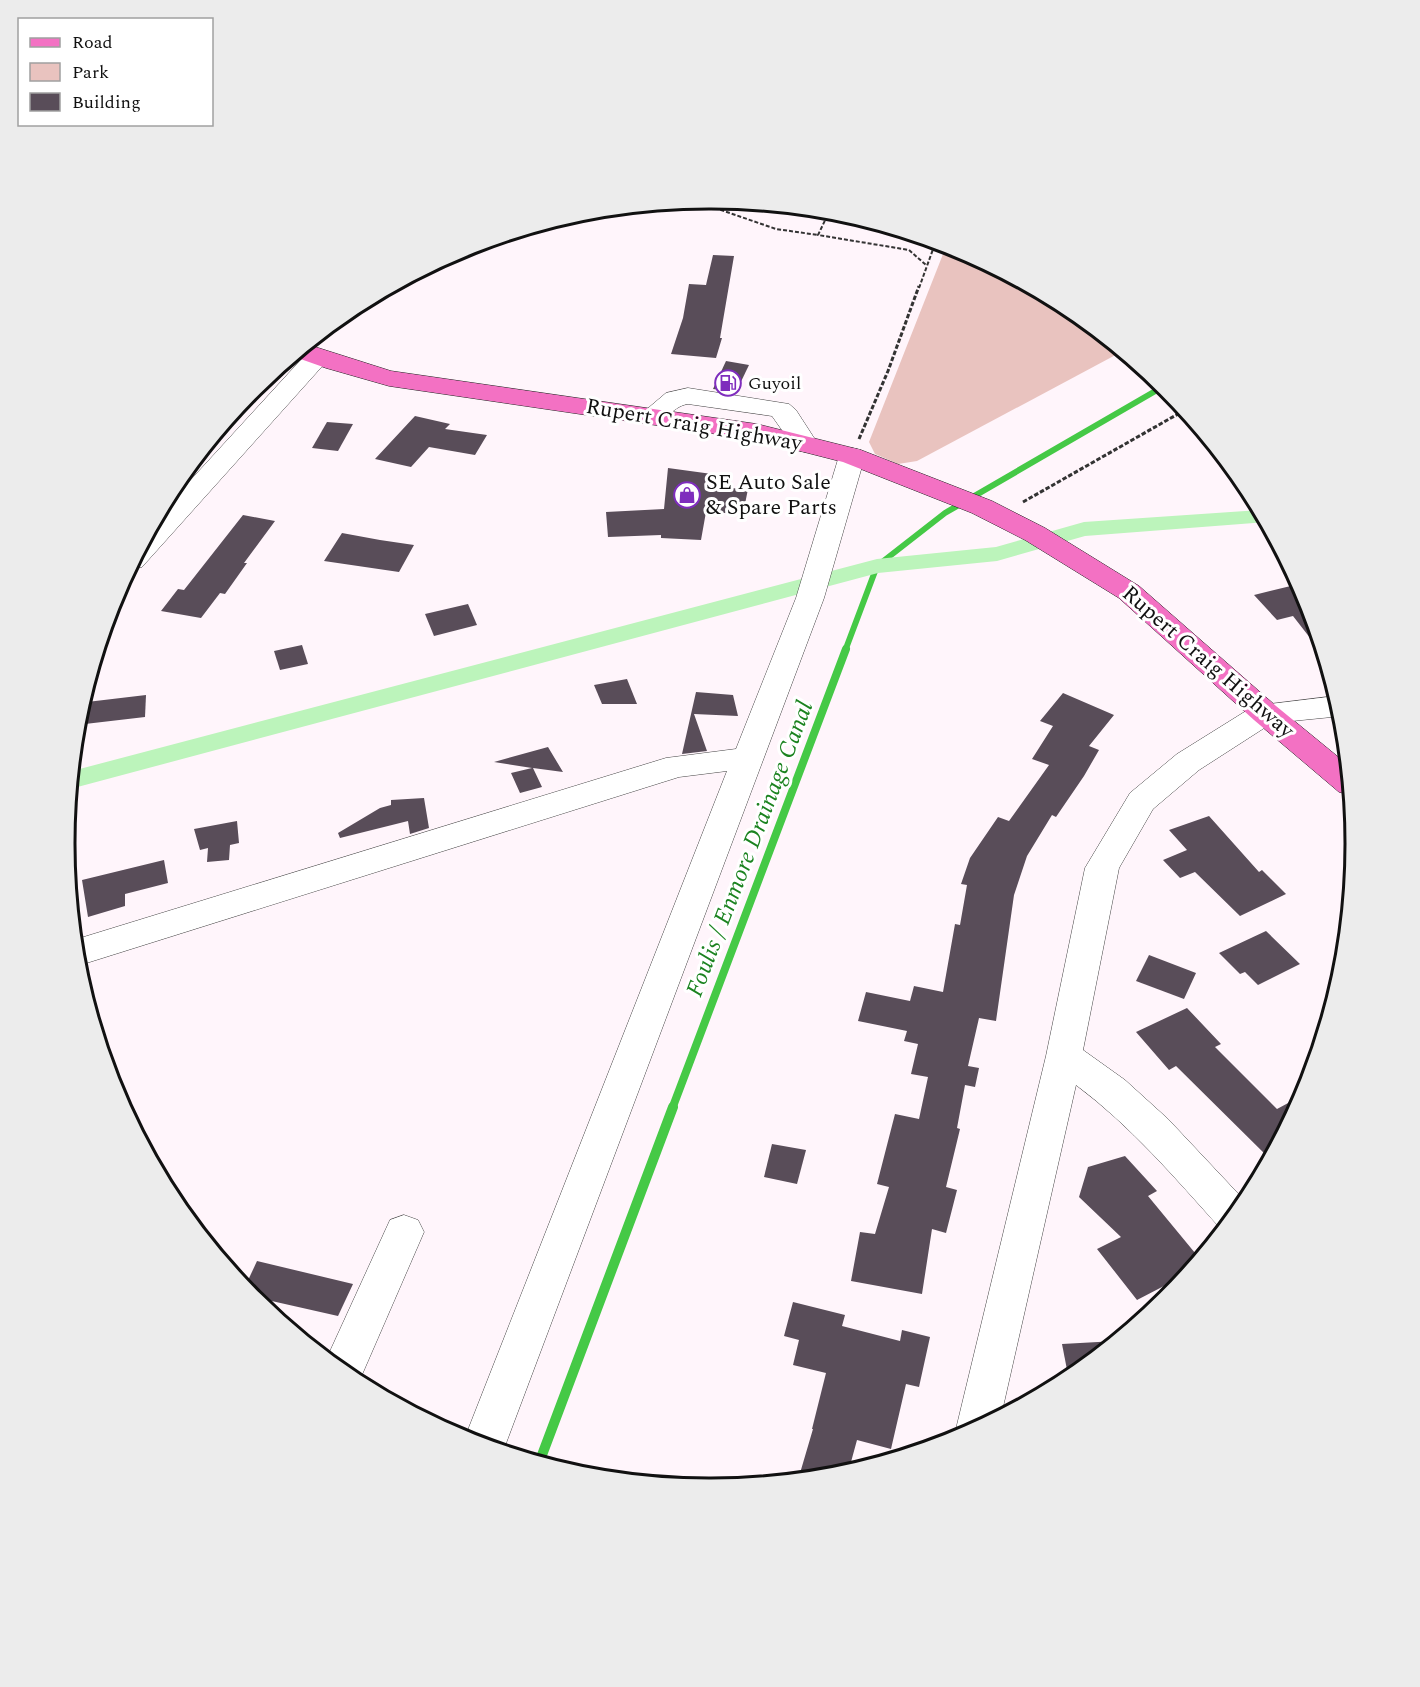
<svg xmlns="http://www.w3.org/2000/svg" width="1420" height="1687" viewBox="0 0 1420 1687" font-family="Spectral,serif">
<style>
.green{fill:#e9c3bf}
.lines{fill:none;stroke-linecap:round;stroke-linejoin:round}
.stream-far2{stroke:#45c946;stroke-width:6}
.stream-far1{stroke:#45c946;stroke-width:8}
.stream{stroke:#45c946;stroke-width:10}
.canal{fill:#bcf4bb;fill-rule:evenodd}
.building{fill:#594d59}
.minor-casing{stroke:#444;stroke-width:1}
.major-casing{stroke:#222;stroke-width:1}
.path-far1{stroke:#333;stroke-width:2;stroke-dasharray:4 2;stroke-linecap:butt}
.path{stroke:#333;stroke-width:3;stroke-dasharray:4.5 2;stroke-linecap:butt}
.minor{fill:#fff;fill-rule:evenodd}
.major{fill:#f371c3;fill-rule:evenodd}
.labels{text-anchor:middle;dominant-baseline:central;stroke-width:6;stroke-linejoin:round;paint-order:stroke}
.far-poi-label{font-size:18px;fill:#111;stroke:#fff;text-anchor:start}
.street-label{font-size:22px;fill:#111;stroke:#fff}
.poi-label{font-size:22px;fill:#111;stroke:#fff;text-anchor:start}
.water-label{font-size:24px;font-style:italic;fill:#1b8320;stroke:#fff}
.rim{fill:none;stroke:#111;stroke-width:3}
</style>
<rect width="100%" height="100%" fill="#fff5fb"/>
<path class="green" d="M947 244 957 247 1069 307 1123 351 917 461 898 464 875 454 869 442Z"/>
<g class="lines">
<path class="stream-far2" d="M845 651 877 566 945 513 1164 386"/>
<path class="stream-far1" d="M672 1109 846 649"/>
<path class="stream" d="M539 1463 673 1107"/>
<path class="canal" d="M1260 510 1267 522 1085 536 997 561 878 573 70 789 72 771 877 559 996 547 1084 522Z"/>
</g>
<g class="building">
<path d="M713 255 734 256 720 338H722L716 358 671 354 683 318 689 284 706 285Z"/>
<path d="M726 361 749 365 736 392 713 389Z"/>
<path d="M415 416 450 424 445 429 487 435 475 455 429 447 411 467 375 459Z"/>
<path d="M327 422 353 424 338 451 312 448Z"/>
<path d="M668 468 712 474 710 487 748 489 743 514 706 512 701 540 661 538V535L608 537 606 512 664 509Z"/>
<path d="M243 515 275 521 244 563H247L225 594 220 593 201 618 161 611 178 589 184 590Z"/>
<path d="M342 533 380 540 414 545 399 572 324 561Z"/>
<path d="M1299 584 1306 597 1323 651 1321 652 1293 616 1277 620 1254 595Z"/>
<path d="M468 604 477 625 434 636 425 614Z"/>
<path d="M302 645 308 664 280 670 274 651Z"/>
<path d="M627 679 637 704H602L594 685Z"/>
<path d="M696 692 733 695 738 716 694 714 707 751 682 754Z"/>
<path d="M1063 693 1114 715 1089 746 1099 750 1084 776 1056 817 1052 815 1027 856 1014 895 996 1021 979 1018 968 1066 979 1068 975 1087 965 1085 957 1128 960 1129 946 1187 957 1190 946 1233 932 1229 922 1294 851 1281 860 1232 875 1234 889 1187 877 1184 895 1114 919 1119 928 1077 911 1074 918 1044 904 1041 907 1031 858 1021 866 992 910 1001 914 986 943 992 955 924 960 925 967 885 961 884 970 858 998 817 1009 821 1049 765 1032 759 1053 726 1040 721Z"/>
<path d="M146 695 145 717 85 724 87 702Z"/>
<path d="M548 747 563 772 533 768 542 787 520 793 511 773 532 768 494 762Z"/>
<path d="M424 798 429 828 410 834 408 821 340 838 338 833 380 808 391 805V800Z"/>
<path d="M1209 816 1259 872 1262 870 1286 894 1240 916 1195 872 1180 878 1163 860 1187 850 1169 830Z"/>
<path d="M237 821 239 843 230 845 229 860 207 862 208 848 200 850 194 829Z"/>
<path d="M164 860 168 883 125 894V906L88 917 82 880Z"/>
<path d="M1266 931 1300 964 1258 985 1245 972 1240 974 1219 953Z"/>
<path d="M1149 955 1196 973 1184 999 1136 981Z"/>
<path d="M1187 1008 1221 1044 1215 1047 1277 1109 1305 1094 1270 1159 1176 1066 1169 1070 1136 1032Z"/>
<path d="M772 1144 806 1150 797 1184 764 1177Z"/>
<path d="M1125 1156 1157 1191 1148 1196 1200 1259 1189 1273 1137 1300 1097 1249 1121 1237 1079 1197 1088 1167Z"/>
<path d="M257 1261 353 1284 338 1316 250 1296 244 1289Z"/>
<path d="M793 1302 845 1315 842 1326 900 1341 902 1330 930 1337 919 1387 906 1384 891 1449 857 1440 848 1473 836 1477 798 1480 813 1429H812L826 1373 793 1365 799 1340 784 1336Z"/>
<path d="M1116 1341 1089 1364 1069 1380 1062 1344Z"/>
</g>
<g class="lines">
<g class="minor-casing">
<g id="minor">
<path d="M317 350 326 352 329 357 326 362 142 567 128 569 155 519 308 352Z"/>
<path d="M688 388 789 404 796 410 818 444 814 450 805 452 796 450 772 416 688 404C669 407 668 426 644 420L640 415 666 393Z"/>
<path d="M852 448 861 450 865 456 824 598 505 1446 502 1452 464 1440 727 771 679 777 77 966 74 940 666 758 736 749 796 598 839 456 843 450Z"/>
<path d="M1337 696 1342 716 1272 723 1199 770 1153 809 1119 868 1083 1050 1125 1080 1168 1119 1246 1202 1224 1230 1221 1229C1175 1178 1131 1126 1076 1085L1001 1416 960 1438 956 1429 1046 1056 1085 868 1130 793 1177 754 1254 706Z"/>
<path d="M404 1215 418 1220 424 1232 358 1384 326 1360 390 1220Z"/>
</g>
</g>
<g class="major-casing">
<path id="major" d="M306 344 391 371 757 424 861 450 992 501 1045 528 1139 586 1276 706 1348 765 1351 795 1339 792 1254 720 1119 598 1025 540 972 513 843 462 757 440 389 386 326 368 292 356Z"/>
</g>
<g class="path-far1">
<path d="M692 200 776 229 818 235"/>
<path d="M830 210 818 235 909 250 926 265"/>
<path d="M919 288 936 241"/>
</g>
<g class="path">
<path d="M859 439 888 371 919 286"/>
<path d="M1023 502 1185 410"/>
</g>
<use href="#minor" class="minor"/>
<use href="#major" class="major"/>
</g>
<defs>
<g id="fuel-ring" transform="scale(1.35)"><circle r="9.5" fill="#fff" stroke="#7e2dbd" stroke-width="1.5"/><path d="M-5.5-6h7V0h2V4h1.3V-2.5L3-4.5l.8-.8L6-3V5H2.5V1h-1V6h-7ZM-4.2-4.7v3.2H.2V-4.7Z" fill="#7e2dbd"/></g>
<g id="shop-ring" transform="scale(1.35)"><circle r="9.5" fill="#fff" stroke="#7e2dbd" stroke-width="1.5"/><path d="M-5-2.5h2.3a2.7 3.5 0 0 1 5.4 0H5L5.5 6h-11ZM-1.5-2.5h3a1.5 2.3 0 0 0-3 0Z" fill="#7e2dbd"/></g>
</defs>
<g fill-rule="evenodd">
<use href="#fuel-ring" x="728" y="383"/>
<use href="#shop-ring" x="687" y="495"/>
</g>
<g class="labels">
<g class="far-poi-label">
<text x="748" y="383">Guyoil</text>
</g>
<g class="street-label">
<text transform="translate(694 425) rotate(10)">Rupert Craig Highway</text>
<text transform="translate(1208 662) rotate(41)">Rupert Craig Highway</text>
</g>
<g class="poi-label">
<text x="706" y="482">SE Auto Sale<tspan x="706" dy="25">&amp; Spare Parts</tspan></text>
</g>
<g class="water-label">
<text transform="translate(750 849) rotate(-69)">Foulis / Enmore Drainage Canal</text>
</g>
</g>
<path d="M0 0H1420V1687H0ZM709 209H711A634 634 0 0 1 1345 843V844A634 634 0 0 1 711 1478H709A634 634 0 0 1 75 844V843A634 634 0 0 1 709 209Z" fill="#ececec" fill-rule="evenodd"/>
<path class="rim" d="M709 209H711A634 634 0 0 1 1345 843V844A634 634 0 0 1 711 1478H709A634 634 0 0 1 75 844V843A634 634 0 0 1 709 209Z"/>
<rect x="18" y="18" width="195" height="108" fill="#ffffff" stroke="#a0a0a0" stroke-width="1.5"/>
<rect x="30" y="38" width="30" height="9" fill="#f371c3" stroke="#a0a0a0" stroke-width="1.5"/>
<text x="72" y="48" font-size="18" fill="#111111">Road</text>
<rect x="30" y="63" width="30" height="18" fill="#e9c3bf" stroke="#a0a0a0" stroke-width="1.5"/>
<text x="72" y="78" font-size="18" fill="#111111">Park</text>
<rect x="30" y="93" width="30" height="18" fill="#594d59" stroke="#a0a0a0" stroke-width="1.5"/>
<text x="72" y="108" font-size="18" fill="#111111">Building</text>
</svg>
